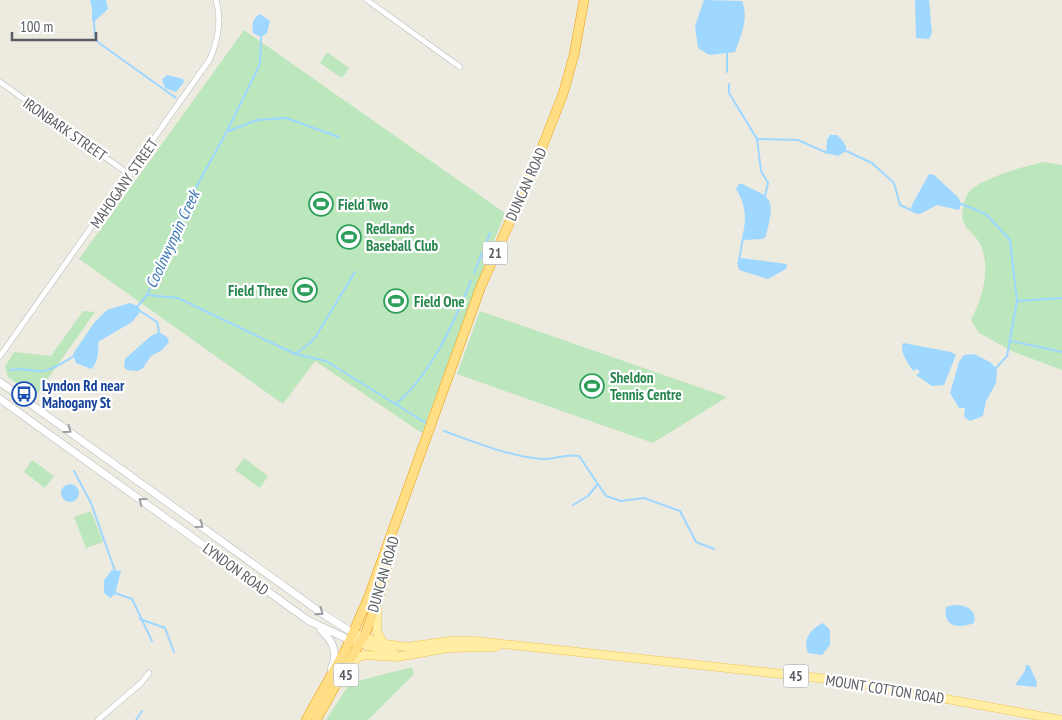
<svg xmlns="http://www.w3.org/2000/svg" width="1062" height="720" viewBox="0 0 1062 720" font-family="'PT Sans Narrow',sans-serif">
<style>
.green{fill:#bce6bc}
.water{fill:#9ed7ff}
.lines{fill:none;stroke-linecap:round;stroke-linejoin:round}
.stream{stroke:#9ed7ff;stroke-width:2}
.street-casing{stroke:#b6b9be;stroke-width:6}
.secondary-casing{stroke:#b6bac0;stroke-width:8}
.primary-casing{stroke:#f5c451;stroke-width:9}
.highway-casing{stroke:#ed9e00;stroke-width:10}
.street{stroke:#fff;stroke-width:5}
.secondary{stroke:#fff;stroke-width:7}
.primary{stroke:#ffeea3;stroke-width:8}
.highway{stroke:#ffde85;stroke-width:9}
.oneway{stroke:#9b9ea1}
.labels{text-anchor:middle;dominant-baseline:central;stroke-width:4.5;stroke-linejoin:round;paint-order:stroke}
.shield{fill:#fff;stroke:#8b8e91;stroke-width:1}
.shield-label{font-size:14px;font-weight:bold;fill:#595d62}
.street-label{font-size:15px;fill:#595d62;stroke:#fff}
.leisure-label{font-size:15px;font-weight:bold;fill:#27864d;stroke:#fff;text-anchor:start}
.transit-label{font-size:15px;font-weight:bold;fill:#164399;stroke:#fff;text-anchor:start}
.water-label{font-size:16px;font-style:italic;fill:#3a77b3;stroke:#fff}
</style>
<rect width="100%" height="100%" fill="#edeae0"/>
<g class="green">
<path d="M244 30 505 213 475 289 422 433 315 361 283 404 79 259Z"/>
<path d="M327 52 349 68 342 78 320 63Z"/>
<path d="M1044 162 1062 165V370L1014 352 979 333 971 320C982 298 991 271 981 246 978 237 966 230 963 221 961 212 964 195 972 189 986 177 1025 166 1044 162Z"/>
<path d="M83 311 95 312 35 397 8 377 5 367 14 352 51 356Z"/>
<path d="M480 311 727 397 653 443 457 374Z"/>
<path d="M244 458 268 476 260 488 235 470Z"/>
<path d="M32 460 54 476 45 488 24 472Z"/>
<path d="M91 511 103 542 86 548 74 517Z"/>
<path d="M412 667 414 674 368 720H326L350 683Z"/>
</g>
<g class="water">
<path d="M90 0H106L108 9 94 22 92 21V8Z"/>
<path d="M704 0 742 1C749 18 741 36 735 52L709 55 698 48 695 26Z"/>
<path d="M915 0H929L932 33 929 39 916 38Z"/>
<path d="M260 14 270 21 267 33 261 37 253 33C252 24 252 19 260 14Z"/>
<path d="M167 75 183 79 184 82 176 92 165 88 162 80Z"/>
<path d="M830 135H837C842 140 847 144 846 151L838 156 826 153 827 140Z"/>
<path d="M929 174 934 175 958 197 961 204 959 210 937 205 920 214 914 213 911 208 913 203Z"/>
<path d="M739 184H743C750 189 761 192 765 196 776 204 768 225 766 236L763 239 744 240 742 237C747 220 746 205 736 189Z"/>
<path d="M741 258 787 264 786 269 768 279 739 270 737 262Z"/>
<path d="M130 303 138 306 141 311 132 322 98 342C99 351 98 363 91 369L76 363 73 354 94 323 107 310Z"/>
<path d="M159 332 167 337 169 342 162 350 151 356 143 368 138 371 127 370 124 367 125 359 151 336Z"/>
<path d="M903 343 951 352 956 355 944 385 932 386 916 375 920 372 917 369 913 371C908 363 899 351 903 343Z"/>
<path d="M974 354 990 362 997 369 996 383 986 401 983 416 970 421 964 417 965 408H959L950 393 959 362 964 355Z"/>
<circle cx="70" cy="493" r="9"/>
<path d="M112 570 121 571 115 594 110 598 104 593V580Z"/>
<path d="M954 605C965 605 977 609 974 623 958 629 943 627 946 607Z"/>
<path d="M823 623 830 630V645L822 655 808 653C802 640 811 628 823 623Z"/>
<path d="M1026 665H1029L1037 682 1036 687 1015 685 1025 671Z"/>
</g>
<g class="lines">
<g class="stream">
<path d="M94 22 95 38 99 43 176 98"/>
<path d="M727 52V72"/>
<path d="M729 84V93L757 139 761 171 768 183 765 196"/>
<path d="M229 131 257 120 286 118 339 137"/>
<path d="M757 139 798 140 827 153"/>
<path d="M846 151 872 163 894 183 900 205 913 211"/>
<path d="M959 203 986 214 1010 240 1017 301 1007 356 996 368"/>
<path d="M739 260 743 238"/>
<path d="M474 273 490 233"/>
<path d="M147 295 178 298 295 354 326 361 426 423"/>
<path d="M1017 301 1062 298"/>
<path d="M137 307 147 295 187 204 227 131 260 64 261 37"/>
<path d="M140 311 157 322 159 332"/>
<path d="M1011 341 1062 352"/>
<path d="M295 354 310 343 316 336 355 272"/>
<path d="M10 370C21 368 28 370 38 371 50 372 64 362 74 356"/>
<path d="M396 404C432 373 453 324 471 281"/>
<path d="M444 431C475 442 508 456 541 459 554 460 566 453 579 456L606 496 621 501 644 498 680 511 696 542 714 549"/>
<path d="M74 471 91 503 115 571"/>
<path d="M573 505 588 496 597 485"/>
<path d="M115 593 132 599 152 641"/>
<path d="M140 619 165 628 174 652"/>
<path d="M136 720 142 711"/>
</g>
<g class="street-casing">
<g id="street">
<path d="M367 0 460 67"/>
<path d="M0 82 130 175"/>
<path d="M0 356 210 59C218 40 222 20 216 0"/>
<path d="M98 720 141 683 149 673"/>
</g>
</g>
<g class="secondary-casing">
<g id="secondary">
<path d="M0 382 320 612 353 633"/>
<path d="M0 399 309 621 350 640"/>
<path d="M321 630C333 641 339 653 331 669"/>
</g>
</g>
<g class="primary-casing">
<g id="primary">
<path d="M377 609V632L383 643"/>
<path d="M353 633 385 644 407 647 450 641H475L847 681 1062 720"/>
<path d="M355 642 394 653"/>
<path d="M351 666 357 658 364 655 397 657 448 648 496 647"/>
</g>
</g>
<g class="highway-casing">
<g id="highway">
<path d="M306 720 346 649 369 596 481 286 536 163 563 94 574 55 584 0"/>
<path d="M316 720 366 632 382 587 391 549"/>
</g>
</g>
<use href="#street" class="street"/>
<use href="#secondary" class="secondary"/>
<use href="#primary" class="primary"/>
<use href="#highway" class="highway"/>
</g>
<defs><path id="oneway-chevron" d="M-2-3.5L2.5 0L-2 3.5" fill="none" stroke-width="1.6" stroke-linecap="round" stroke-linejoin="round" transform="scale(1.25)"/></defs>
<g class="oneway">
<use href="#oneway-chevron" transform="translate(68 430) rotate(36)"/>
<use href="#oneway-chevron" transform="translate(142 501) rotate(-144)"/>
<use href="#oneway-chevron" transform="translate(200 525) rotate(36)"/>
<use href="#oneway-chevron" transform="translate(320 612) rotate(35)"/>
</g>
<defs>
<g id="stadium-ring" transform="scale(1.25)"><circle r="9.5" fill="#fff" stroke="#2e9e5b" stroke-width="1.5"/><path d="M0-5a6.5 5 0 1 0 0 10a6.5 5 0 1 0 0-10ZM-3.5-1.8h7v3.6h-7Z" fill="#2e9e5b"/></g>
<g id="bus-ring" transform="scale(1.25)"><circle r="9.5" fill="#fff" stroke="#1a4fb4" stroke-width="1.5"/><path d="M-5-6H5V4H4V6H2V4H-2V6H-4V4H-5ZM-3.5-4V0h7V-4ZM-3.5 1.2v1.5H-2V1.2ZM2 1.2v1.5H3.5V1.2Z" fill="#1a4fb4"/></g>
</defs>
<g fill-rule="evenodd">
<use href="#stadium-ring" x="321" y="204"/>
<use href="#stadium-ring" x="349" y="237"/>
<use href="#stadium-ring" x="305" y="290"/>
<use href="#stadium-ring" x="396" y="301"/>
<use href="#stadium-ring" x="592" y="386"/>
<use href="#bus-ring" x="24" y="394"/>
</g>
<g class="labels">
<g class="shield">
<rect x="482.5" y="241.5" width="25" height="23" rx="4"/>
<rect x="333.5" y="663.5" width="25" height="23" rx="4"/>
<rect x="783.5" y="664.5" width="25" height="23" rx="4"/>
</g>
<g class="shield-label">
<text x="495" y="253">21</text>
<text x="346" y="675">45</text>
<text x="796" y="676">45</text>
</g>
<g class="street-label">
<text transform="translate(65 129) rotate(35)">IRONBARK STREET</text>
<text transform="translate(124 183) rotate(-55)">MAHOGANY STREET</text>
<text transform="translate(526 184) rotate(-66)">DUNCAN ROAD</text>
<text transform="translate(236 569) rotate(36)">LYNDON ROAD</text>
<text transform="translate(383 574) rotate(-74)">DUNCAN ROAD</text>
<text transform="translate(885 689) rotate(9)">MOUNT COTTON ROAD</text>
</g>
<g class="leisure-label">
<text x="338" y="204">Field Two</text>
<text x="366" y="228">Redlands<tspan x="366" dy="17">Baseball Club</tspan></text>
<text x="288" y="290" text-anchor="end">Field Three</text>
<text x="414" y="301">Field One</text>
<text x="610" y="377">Sheldon<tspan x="610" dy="17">Tennis Centre</tspan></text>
</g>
<g class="transit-label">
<text x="42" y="385">Lyndon Rd near<tspan x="42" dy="17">Mahogany St</tspan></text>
</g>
<g class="water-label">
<text transform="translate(172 239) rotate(-65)">Coolnwynpin Creek</text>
</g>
</g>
<path d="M12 32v8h84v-8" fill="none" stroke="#595d62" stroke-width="2.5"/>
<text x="20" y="32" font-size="15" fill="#595d62" stroke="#ffffff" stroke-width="4" paint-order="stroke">100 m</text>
</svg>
